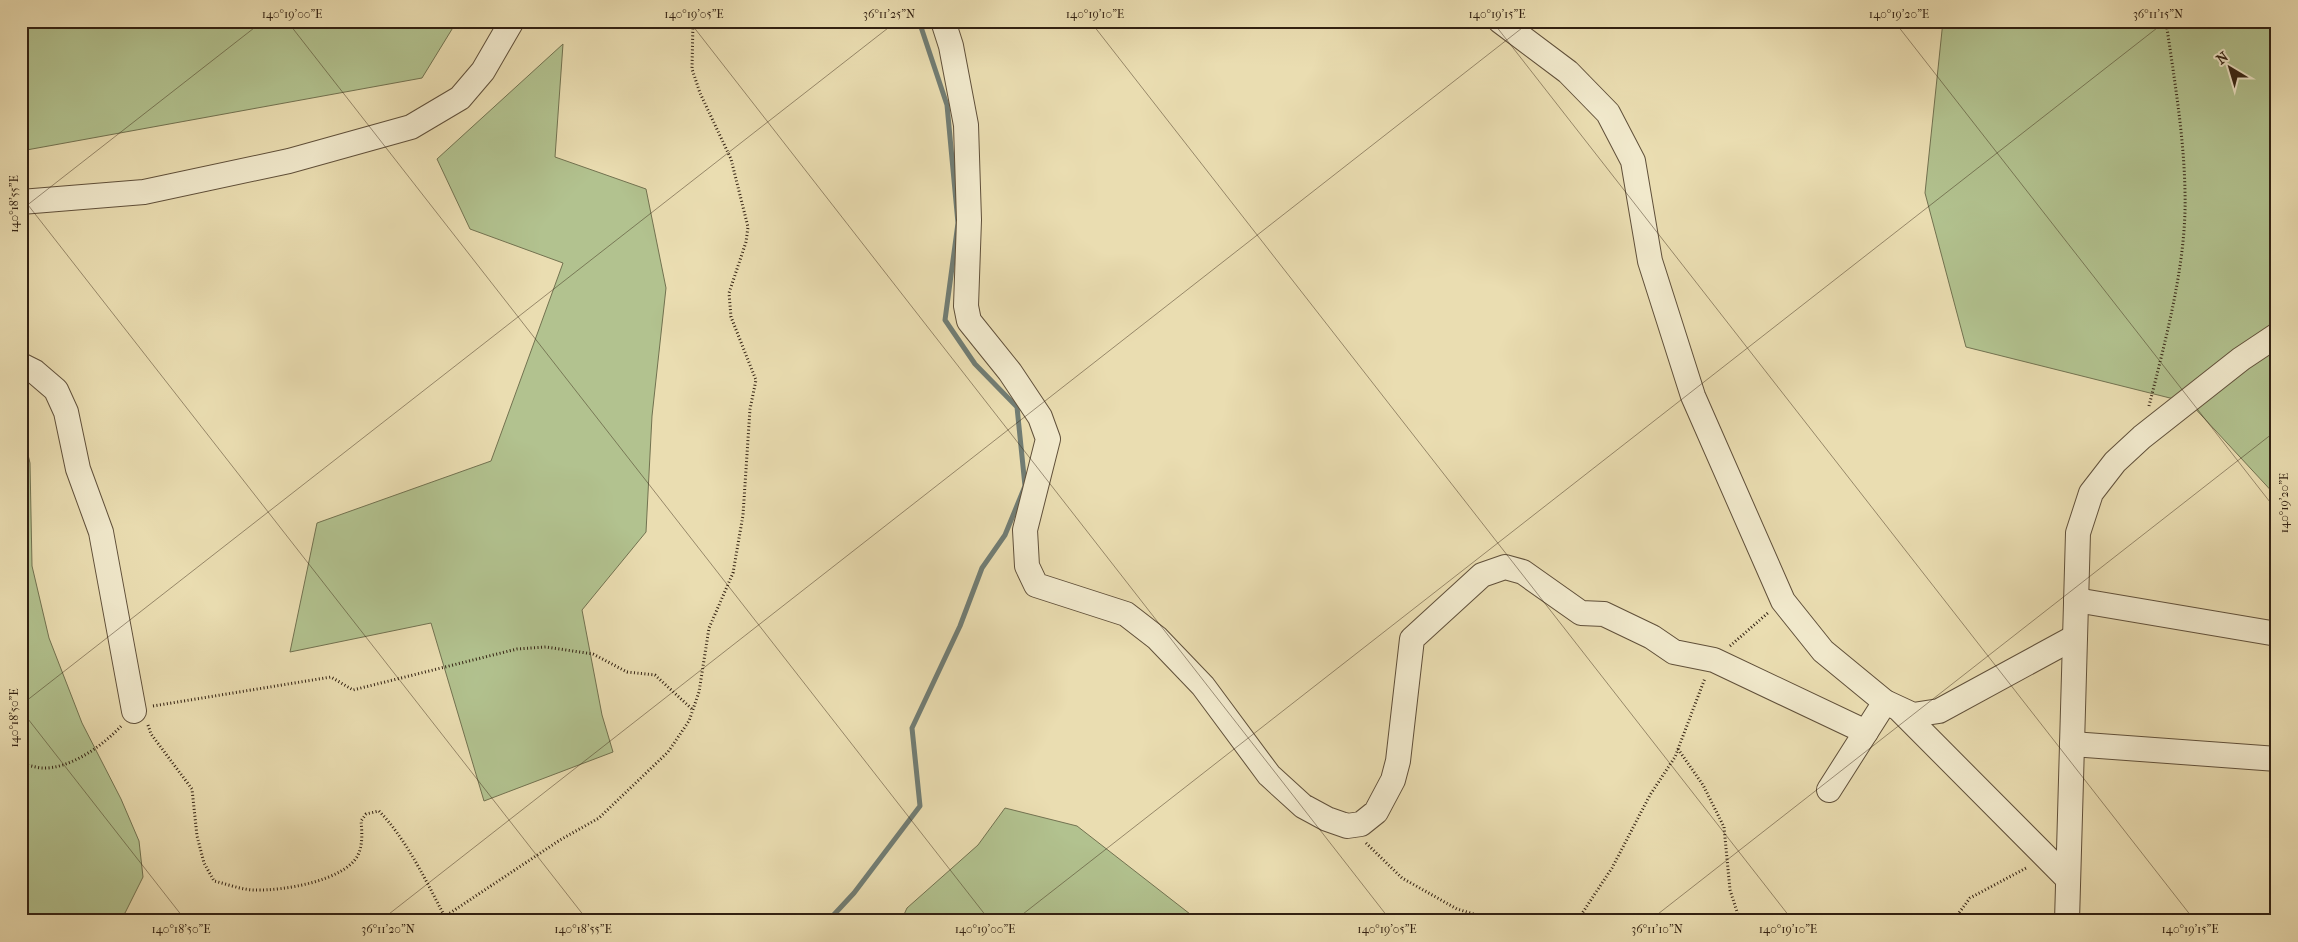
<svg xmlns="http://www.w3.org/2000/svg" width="2298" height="942" viewBox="0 0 2298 942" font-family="'IM FELL French Canon',serif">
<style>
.green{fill:#b2c28f;stroke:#727250}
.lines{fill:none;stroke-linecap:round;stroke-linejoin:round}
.stream{stroke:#717d74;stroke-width:5}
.minor-casing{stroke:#60503a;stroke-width:26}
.path{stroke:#322112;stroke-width:3;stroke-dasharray:1 2.5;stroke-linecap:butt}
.minor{stroke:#f1e9cc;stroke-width:24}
.ticks{fill:none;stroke:#322112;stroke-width:1;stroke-opacity:0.45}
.neatline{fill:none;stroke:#322112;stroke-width:2}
.ticks-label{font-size:12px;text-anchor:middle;fill:#322112}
</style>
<rect width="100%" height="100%" fill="#eaddb1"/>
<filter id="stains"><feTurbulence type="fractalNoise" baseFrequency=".004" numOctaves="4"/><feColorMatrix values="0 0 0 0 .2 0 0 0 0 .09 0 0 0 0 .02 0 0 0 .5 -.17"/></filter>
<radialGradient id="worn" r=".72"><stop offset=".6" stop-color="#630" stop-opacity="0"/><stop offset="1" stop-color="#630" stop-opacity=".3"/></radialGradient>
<g class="green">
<path d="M21 21H457L422 78 21 151Z"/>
<path d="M1943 21H2277V497L2190 403 1966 347 1925 193Z"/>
<path d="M563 44 555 157 646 189 666 288 652 416 646 532 582 610 602 715 613 752 484 801 431 623 290 652 317 523 491 461 563 263 470 229 437 159Z"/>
<path d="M21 426 30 463 32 566 49 638 82 723 121 799 139 841 143 877 125 913 113 921H21Z"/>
<path d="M1005 808 1077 826 1199 921H901L907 908 978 845Z"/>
</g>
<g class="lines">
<path class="stream" d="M828 921 854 893 920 806 912 728 960 626 982 568 1005 535 1025 486 1017 407 975 364 945 320 958 223 947 105 919 21"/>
<g class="minor-casing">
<g id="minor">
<path d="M943 21 951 46 966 125 969 220 966 306 969 321 1010 372 1040 417 1048 439 1025 530 1027 566 1036 585 1126 614 1157 638 1203 686 1269 775 1303 806 1327 819 1347 826 1361 824 1376 812 1393 780 1398 761 1412 639 1482 575 1505 567 1523 572 1581 613 1604 614 1652 637 1674 652 1714 660 1866 732"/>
<path d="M1500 21 1568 72 1608 113 1633 161 1650 261 1693 396 1783 601 1823 651 1885 702 1913 715 1939 711 2075 637"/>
<path d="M21 202 144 192 289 161 411 127 460 98 483 71 512 21"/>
<path d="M21 365 35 372 56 390 66 412 78 469 101 532 134 711"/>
<path d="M2076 600 2277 634"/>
<path d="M1901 711 2067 878"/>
<path d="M2072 744 2277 759"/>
<path d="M1829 790 1885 702"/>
<path d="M2067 921 2078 533 2091 493 2115 462 2142 437 2241 359 2277 335"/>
</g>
</g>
<g class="path">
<path d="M2149 406C2166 338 2187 262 2185 192 2184 135 2174 78 2166 21"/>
<path d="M1730 646 1769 612"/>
<path d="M21 686 27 705 21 713"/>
<path d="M153 706 331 677 353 690 517 649 546 647 593 654 627 672 655 675 693 710"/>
<path d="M148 725 151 734 192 789 197 836 204 863 214 881C227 884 242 890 255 890 282 891 345 881 358 855 363 844 362 832 361 821L366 814 379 811C407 840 426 881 445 917"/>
<path d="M1678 749 1703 785 1724 827 1730 890 1740 921"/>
<path d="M21 764C28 765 34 767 41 768 69 770 104 745 122 725"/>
<path d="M1366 843 1402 878 1457 909 1497 921"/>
<path d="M438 921 560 840 599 818 668 752 689 721 699 692 709 628 733 573 743 515 750 409 756 380 731 317 729 293 746 242 748 227 731 159 700 93 692 69 693 21"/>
<path d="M1577 921 1612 868 1650 795 1675 757 1705 678"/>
<path d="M1953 921 1970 898 2028 867"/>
</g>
<use href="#minor" class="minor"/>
</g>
<path class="ticks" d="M287 21 990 921M689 21 1391 921M1090 21 1793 921M1492 21 2195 921M1894 21 2277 511M21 196 588 921M21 210 263 21M21 705 897 21M21 710 186 921M380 921 1531 21M1014 921 2166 21M1649 921 2277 430"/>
<rect width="2298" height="942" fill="none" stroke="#eaddb1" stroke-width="55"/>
<g transform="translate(2230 68) rotate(322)" stroke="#f1e9cc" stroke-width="4" paint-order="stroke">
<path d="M0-4L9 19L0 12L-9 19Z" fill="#322112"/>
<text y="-8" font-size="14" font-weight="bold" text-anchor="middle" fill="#322112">N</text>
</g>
<rect x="28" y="28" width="2242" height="886" class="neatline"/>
<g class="ticks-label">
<text x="292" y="18">140°19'00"E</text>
<text x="694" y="18">140°19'05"E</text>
<text x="889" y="18">36°11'25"N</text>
<text x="1095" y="18">140°19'10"E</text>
<text x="1497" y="18">140°19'15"E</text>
<text x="1899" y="18">140°19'20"E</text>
<text x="2158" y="18">36°11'15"N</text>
<text transform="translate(14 204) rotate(-90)" y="4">140°18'55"E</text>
<text transform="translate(2284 503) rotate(-90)" y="4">140°19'20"E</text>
<text transform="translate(14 718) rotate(-90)" y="4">140°18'50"E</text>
<text x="181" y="933">140°18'50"E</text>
<text x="388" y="933">36°11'20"N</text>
<text x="583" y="933">140°18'55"E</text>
<text x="985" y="933">140°19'00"E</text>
<text x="1387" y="933">140°19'05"E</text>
<text x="1657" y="933">36°11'10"N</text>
<text x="1788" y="933">140°19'10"E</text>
<text x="2190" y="933">140°19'15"E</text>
</g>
<rect width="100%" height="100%" filter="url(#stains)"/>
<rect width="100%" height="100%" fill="url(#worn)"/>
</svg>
